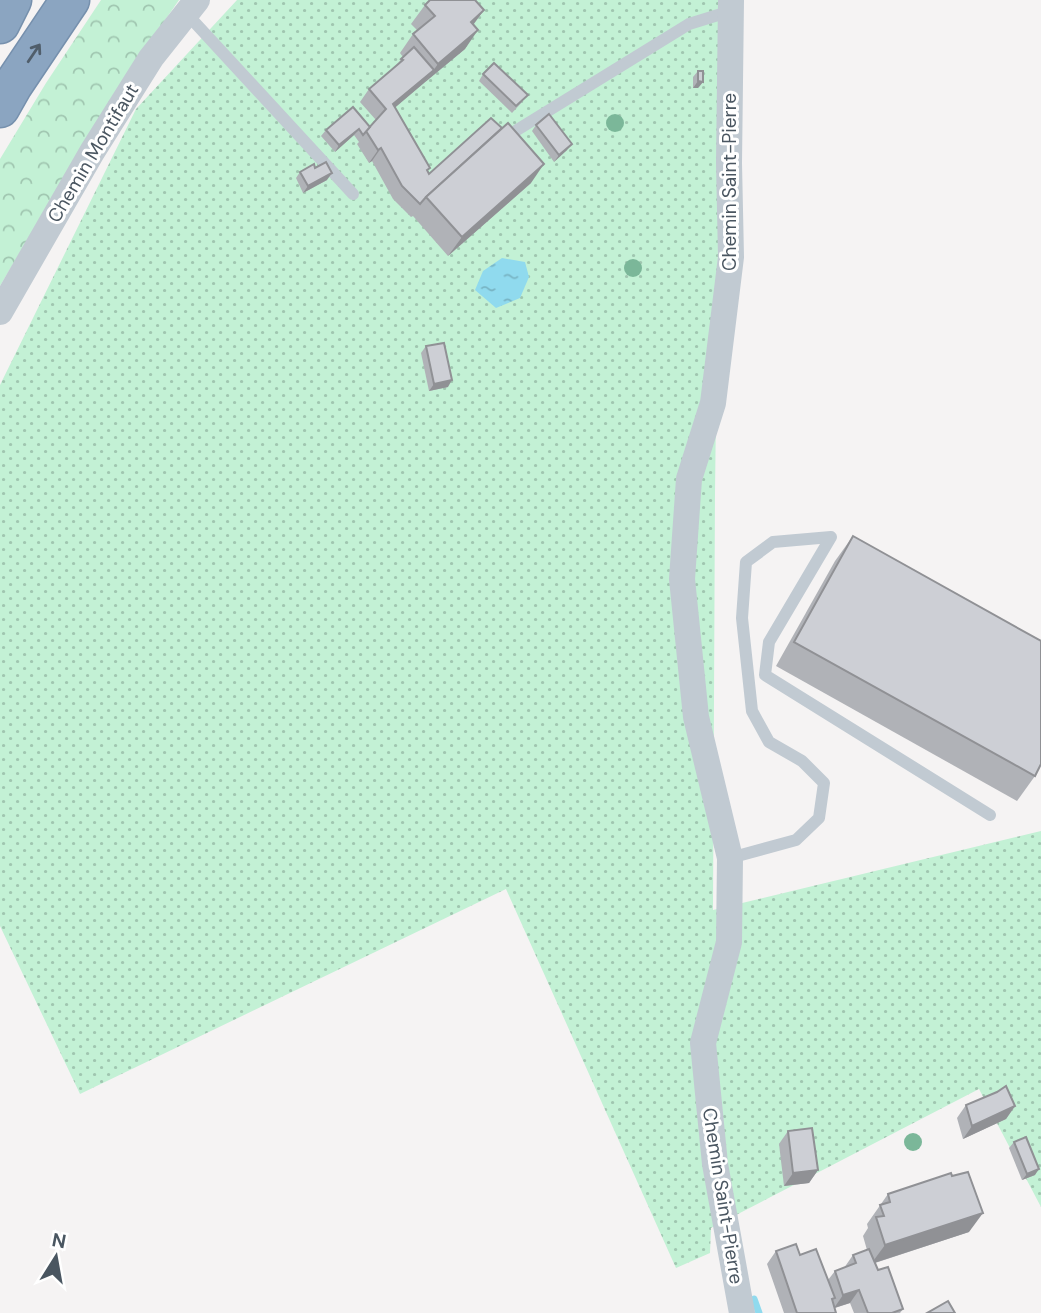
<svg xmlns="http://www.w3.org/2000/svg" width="1041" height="1313" viewBox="0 0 1041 1313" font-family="'DM Sans',sans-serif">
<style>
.green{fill:url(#green-dots)}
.forest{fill:url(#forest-crowns)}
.water{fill:url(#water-ripples)}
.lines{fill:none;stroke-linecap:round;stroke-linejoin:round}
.stream{stroke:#90daee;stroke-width:7}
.motorway-casing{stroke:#7690ad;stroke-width:41}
.service{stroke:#c1cad2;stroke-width:12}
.minor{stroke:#c1cad2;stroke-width:26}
.motorway{stroke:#8ba5c1;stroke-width:38}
.tree{fill:#7bb799}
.wall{fill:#b0b2b7}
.shaded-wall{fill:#909195}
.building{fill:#cdcfd5;stroke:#909195;stroke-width:2}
.oneway{stroke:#505e6b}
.labels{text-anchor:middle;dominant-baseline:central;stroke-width:6;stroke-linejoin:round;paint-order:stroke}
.street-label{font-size:19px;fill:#4a5661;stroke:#fff}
</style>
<defs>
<pattern id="green-dots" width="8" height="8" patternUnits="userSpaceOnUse" patternTransform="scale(1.75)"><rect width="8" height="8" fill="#c3f1d5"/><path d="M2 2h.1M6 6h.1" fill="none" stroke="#a0c6b0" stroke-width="1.8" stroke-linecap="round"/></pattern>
<pattern id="forest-crowns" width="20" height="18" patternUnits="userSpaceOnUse" patternTransform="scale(1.75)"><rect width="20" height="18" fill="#c3f1d5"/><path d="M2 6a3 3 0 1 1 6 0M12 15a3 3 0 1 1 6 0" fill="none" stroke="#a0c6b0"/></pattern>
<pattern id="water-ripples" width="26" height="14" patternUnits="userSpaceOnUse" patternTransform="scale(1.75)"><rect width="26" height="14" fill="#90daee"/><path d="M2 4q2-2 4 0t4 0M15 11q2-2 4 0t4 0" fill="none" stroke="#78b4c4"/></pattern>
</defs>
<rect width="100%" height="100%" fill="#f5f3f3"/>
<path class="green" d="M237 0H721L715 493 713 910 1041 831V1207L979 1089 711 1228 710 1253 676 1268 506 889 80 1094 0 926V385L136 109Z"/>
<path class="forest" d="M101 0H179L113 95 0 286V159L46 83Z"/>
<path class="water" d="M502 258 525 262 529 277 520 298 496 308 475 290 483 271Z"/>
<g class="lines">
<path class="stream" d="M754 1299 759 1313"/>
<g class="motorway-casing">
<g id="motorway">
<path d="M0 24 12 0"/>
<path d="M0 108 13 85 70 0"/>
</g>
</g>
<g class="service">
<path d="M186 13 353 194"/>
<path d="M517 130 689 24 731 11"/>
<path d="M730 858 796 840 819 818 824 783 802 761 769 742 752 711 742 618 746 562 773 542 831 537 769 642 765 675 990 815"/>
</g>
<g class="minor">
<path d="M731 0 729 163 731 257 713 403 689 479 682 579 696 717 730 858 729 942 703 1043 715 1164 742 1313"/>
<path d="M0 312 92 152 151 58 197 0"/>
</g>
<use href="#motorway" class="motorway"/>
</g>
<g class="tree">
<circle cx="615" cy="123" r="9"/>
<circle cx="633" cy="268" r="9"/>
<circle cx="913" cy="1142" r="9"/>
</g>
<g class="wall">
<path d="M425 5 484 10 473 25 465 49 395 107 430 168 427 172 429 174 531 183 448 256 413 216 411 217 393 199 372 161 369 163 357 144 359 142 354 135 335 152 321 136 326 130 370 127 376 120 360 102 369 89 395 67 403 57 400 53 413 34 418 31 411 24Z"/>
<path d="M698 71 703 82 698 88H693V77Z"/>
<path d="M483 74 523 101 512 113 479 81Z"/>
<path d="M536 125 567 150 554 162 532 131Z"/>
<path d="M315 168 327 180 303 193 296 178 300 172Z"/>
<path d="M426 346 448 387 429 391 421 353Z"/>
<path d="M853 536 1035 776 1017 801 776 666 835 561Z"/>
<path d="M966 1105 1015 1106 1006 1119 963 1139 957 1118Z"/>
<path d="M788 1131 818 1170 809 1183 784 1186 779 1144Z"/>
<path d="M1014 1142 1035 1175 1022 1180 1009 1148Z"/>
<path d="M888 1194 969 1232 875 1263 878 1270 903 1309 900 1313H854L850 1303 835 1308 836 1313H784L767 1264 776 1251 800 1255 828 1280 835 1271 844 1268 853 1255 867 1250 863 1236 868 1228 867 1224Z"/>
</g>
<g class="shaded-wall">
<path d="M484 10 470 29 471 22Z"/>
<path d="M478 30 465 49 424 83 438 64Z"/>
<path d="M434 70 424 83 384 117 393 104Z"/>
<path d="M698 81 703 82 698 88H693Z"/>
<path d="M359 129 354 135 335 152 339 145Z"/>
<path d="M572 144 567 150 554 162 559 155Z"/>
<path d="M381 148 372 161 369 163 378 150Z"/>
<path d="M544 164 531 183 448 256 462 237Z"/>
<path d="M332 173 327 180 303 193 308 186Z"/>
<path d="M452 380 448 387 429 391 434 384Z"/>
<path d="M1015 1106 1006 1119 963 1139 972 1126Z"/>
<path d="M1039 1169 1035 1175 1022 1180 1027 1174Z"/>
<path d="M818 1170 809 1183 784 1186 793 1173Z"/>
<path d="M983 1213 969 1232 871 1264 885 1245Z"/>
<path d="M859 1290 850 1303 834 1308 843 1295Z"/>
</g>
<g class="building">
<path d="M430 0H475L484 10 471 22 478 30 438 64 413 34 435 16 425 5Z"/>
<path d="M414 47 434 70 393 104 430 168 427 170 429 174 491 118 502 128 426 197 420 204 402 186 381 148 378 150 366 131 386 109 369 89 403 60 401 59Z"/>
<path d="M494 63 528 95 516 106 483 74Z"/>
<path d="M698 71H703V82L698 81Z"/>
<path d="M353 107 370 127 363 135 359 129 339 145 326 130Z"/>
<path d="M549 114 572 144 559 155 536 125Z"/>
<path d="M508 123 544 164 462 237 426 197Z"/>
<path d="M326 162 332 173 308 186 300 172 314 164 315 168Z"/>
<path d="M444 343 452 380 434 384 426 346Z"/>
<path d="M853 536 1041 641V764L1035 776 794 642Z"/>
<path d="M1006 1086 1015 1106 972 1126 966 1105 997 1092Z"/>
<path d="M812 1128 818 1170 793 1173 788 1131Z"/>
<path d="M1026 1137 1039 1169 1027 1174 1014 1142Z"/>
<path d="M968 1172 983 1213 885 1245 876 1217 884 1216 880 1205 890 1202 888 1194 951 1173 952 1176Z"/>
<path d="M796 1244 800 1255 816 1249 835 1298 832 1299 836 1313H797L776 1251Z"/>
<path d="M869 1249 878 1270 888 1267 903 1309 892 1313H868L859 1290 843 1295 835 1271 856 1263 853 1255Z"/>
<path d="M948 1301 955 1313H927Z"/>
</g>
<defs><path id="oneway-shaft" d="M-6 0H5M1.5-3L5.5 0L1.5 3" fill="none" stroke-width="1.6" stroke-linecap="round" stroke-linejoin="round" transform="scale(1.75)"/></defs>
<use class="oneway" href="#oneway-shaft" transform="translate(34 53) rotate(-56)"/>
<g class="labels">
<g class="street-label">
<text transform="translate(93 153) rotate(-59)">Chemin Montifaut</text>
<text transform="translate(729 182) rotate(-90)">Chemin Saint-Pierre</text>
<text transform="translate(723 1196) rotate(81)">Chemin Saint-Pierre</text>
</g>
</g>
<g transform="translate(56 1257) rotate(11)" stroke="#ffffff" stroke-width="5" paint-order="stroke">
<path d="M0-5L12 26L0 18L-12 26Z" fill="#4a5661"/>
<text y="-10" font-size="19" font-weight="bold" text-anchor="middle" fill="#4a5661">N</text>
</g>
</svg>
